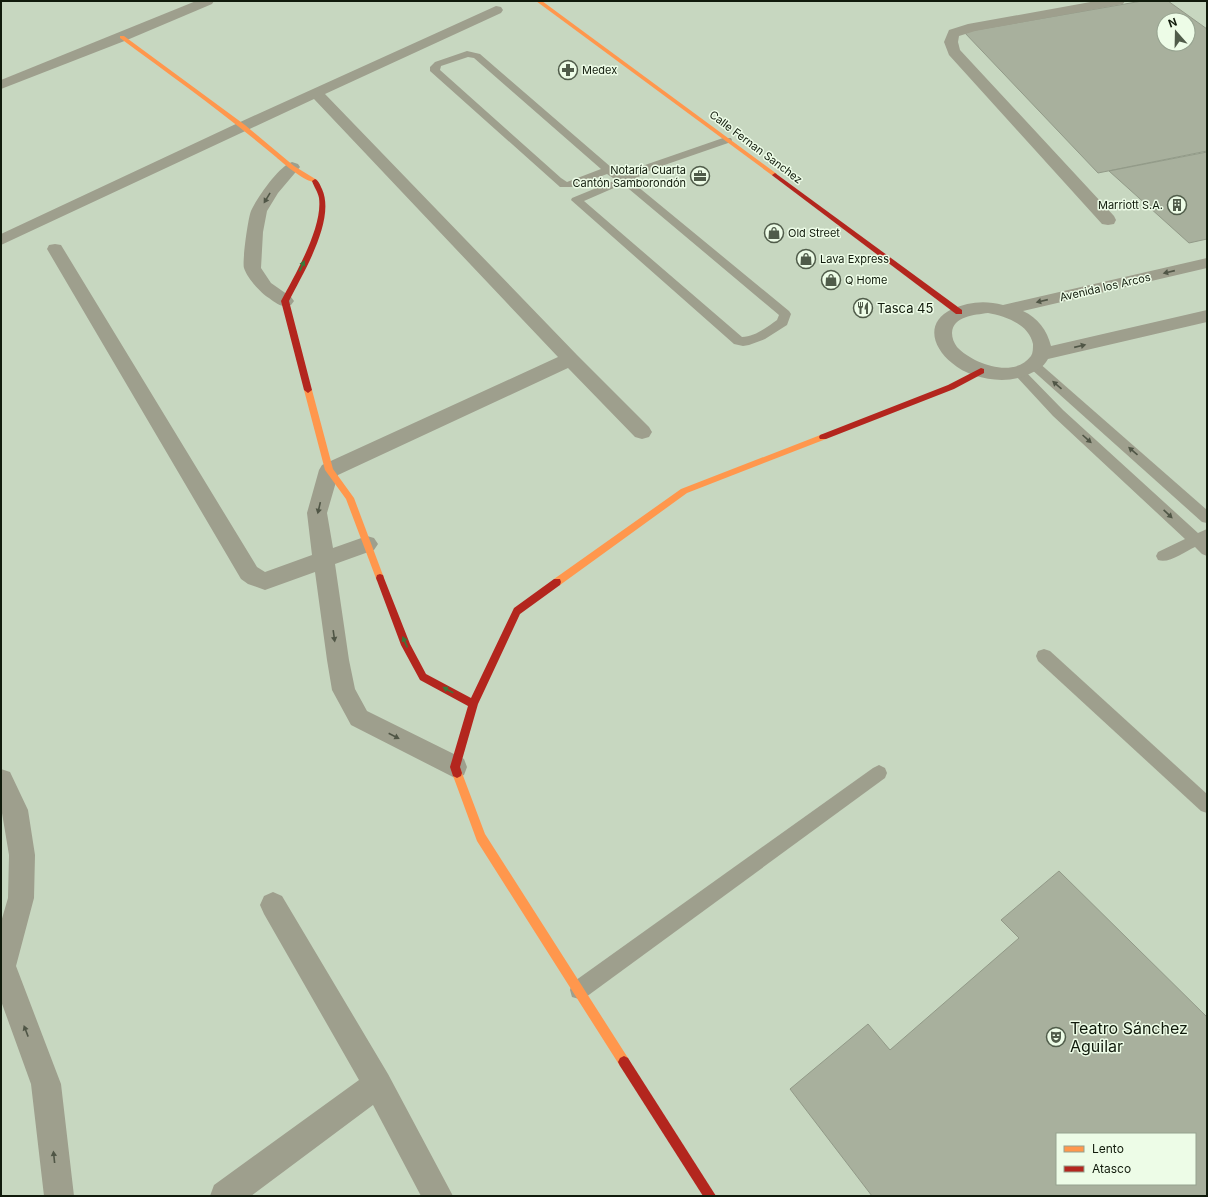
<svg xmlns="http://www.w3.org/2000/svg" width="1208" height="1197" viewBox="0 0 1208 1197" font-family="Inter,sans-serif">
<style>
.building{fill:#a8b09d;stroke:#929a88;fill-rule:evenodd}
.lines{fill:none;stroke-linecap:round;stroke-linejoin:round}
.lane{fill:#9e9f8d;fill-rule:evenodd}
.street{fill:#9e9f8d;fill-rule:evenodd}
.slow{fill:#ff974d;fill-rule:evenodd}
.jam{fill:#b3261e;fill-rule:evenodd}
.oneway{fill:#505646}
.oneway2{fill:#3a783a}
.labels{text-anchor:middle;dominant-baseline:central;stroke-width:3;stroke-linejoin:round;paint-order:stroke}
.far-poi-label{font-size:11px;fill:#101a0b;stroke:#edfce7;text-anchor:start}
.far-street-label{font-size:11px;fill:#101a0b;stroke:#edfce7}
.poi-label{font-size:13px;fill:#101a0b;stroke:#edfce7;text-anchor:start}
.near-poi-label{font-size:16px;fill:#101a0b;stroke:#edfce7;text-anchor:start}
</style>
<rect width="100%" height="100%" fill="#c7d7c0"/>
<g class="building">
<path d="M1142 1H1168L1207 29V151L1098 173 964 32ZM1164 20H1188V44H1164Z"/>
<path d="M1207 152V239L1189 243 1109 171Z"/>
<path d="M1059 871 1207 1017V1194L1205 1196H872L790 1089 868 1024 890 1050 1019 938 1001 920ZM1057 1134H1195V1184H1057Z"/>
</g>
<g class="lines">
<g class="lane">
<path d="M467 51 480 54 612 168 624 176 645 165 723 138H731L732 140 731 142 653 169 631 181 789 311 791 314 787 325 765 339 749 345 743 346 734 344 571 200 572 198 616 180 607 174 572 187H560L430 71V67L435 62ZM468 57 474 58 601 169 567 182 561 178 440 70 441 66ZM623 184 779 315 777 320C767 327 755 337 742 337L584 201Z"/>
<path d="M1034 361 1038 362 1207 510V523L1202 522 1030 368 1028 365 1030 362Z"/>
<path d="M1019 368 1023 369 1063 410 1198 533 1207 529V556L1202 554 1195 547C1184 552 1169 564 1158 560L1156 556 1158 552 1185 539 1053 416 1015 375 1013 372 1015 369Z"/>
<path d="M1044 649 1050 651 1207 794V813L1201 811 1038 661 1036 656 1038 651Z"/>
<path d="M879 765 885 768 887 773 885 778 586 997 579 999 572 997 570 990 572 983 873 768Z"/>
</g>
<g class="street">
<path d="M196 1H214L212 4 127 40 1 89V80Z"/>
<path d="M1096 1H1125L1123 4 1118 5 975 31 959 36 958 42 960 50 1114 216 1116 220 1114 224 1108 225 1102 224 949 55 944 42 949 30 968 24Z"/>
<path d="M496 6 501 7 503 10 501 13 325 94 577 355 649 427 652 432 649 437 642 439 635 437 568 368 338 475 327 513 333 548 367 536 374 538 378 544 374 550 335 564 349 660 355 689 367 711 464 759 467 767 464 775 455 778 351 725 332 690 327 660 315 572 265 590 248 584 241 579 47 249 49 245 55 244 61 245 257 567 265 572 312 555 307 513 319 470 322 465 558 357 314 99 1 245V234L238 123Z"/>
<path d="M292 162 298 164 300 167 278 193 267 211 263 232 261 268 271 283 291 297 294 301 291 305C282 308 277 304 269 298 261 293 247 278 244 268 242 262 248 218 251 211 257 198 279 166 292 162Z"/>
<path d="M1207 258V268L1023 311C1038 318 1047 330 1051 346L1207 310V322L1048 359C1043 368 1036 371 1027 375 1005 385 970 379 952 363 932 347 925 322 952 309 968 302 985 300 1003 305ZM988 313C1005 316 1029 324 1033 344 1033 348 1033 353 1031 356 1014 379 973 364 957 347 954 343 952 338 952 333 953 316 974 315 988 313Z"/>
<path d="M1 769 10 772 28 810 35 855 34 898 16 966 61 1084 74 1196H44L31 1084 1 1001V922L8 898 9 855 1 807Z"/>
<path d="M273 892 282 896 388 1074 453 1196H421L373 1105 251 1196H210L214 1185 359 1080 264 914 260 905 264 896Z"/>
</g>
<g class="slow">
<path d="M536 1H542L777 174V176H773Z"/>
<path d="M120 36H124L245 125 294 166 317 180V182C307 184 284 164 276 157 226 115 173 77 120 38Z"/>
<path d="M308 387 312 390 333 469 354 498 384 578 383 581H377L346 499 325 470 304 390Z"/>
<path d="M823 434 827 437 826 439 687 493 560 585H554L553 582 554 579 681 489Z"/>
<path d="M457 768 461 770 462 773 485 834 628 1058 630 1062 628 1066 624 1068 620 1066 477 841 452 773 453 770Z"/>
</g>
<g class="jam">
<path d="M775 173 962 310V314H956L773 176 772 175Z"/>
<path d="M315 179C319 181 320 185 322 189 336 220 303 273 289 301L312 390 308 393 304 390 281 301C295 275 323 227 319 198 318 192 314 187 312 181Z"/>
<path d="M981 368 984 369V373L954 389 826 439H820L819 437 820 435 948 385Z"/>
<path d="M380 574 383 575 384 578 410 644 426 674 471 698 514 608 554 579H560L561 582 560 585 520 614 478 704 460 767 462 773 461 776 457 778 453 776 450 767 468 706 420 680 401 645 376 578 377 575Z"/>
<path d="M624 1056 628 1058 716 1196H703L620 1066 618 1062 620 1058Z"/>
</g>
</g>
<defs><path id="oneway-solid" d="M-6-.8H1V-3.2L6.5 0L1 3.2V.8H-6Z"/></defs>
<g class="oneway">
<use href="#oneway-solid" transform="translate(267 198) rotate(121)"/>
<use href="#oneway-solid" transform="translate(1169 272) rotate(167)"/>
<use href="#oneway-solid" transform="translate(1042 301) rotate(167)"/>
<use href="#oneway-solid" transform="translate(1080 346) rotate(-13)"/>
<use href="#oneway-solid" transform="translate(1057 385) rotate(-139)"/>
<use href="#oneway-solid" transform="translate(1087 439) rotate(42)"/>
<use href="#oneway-solid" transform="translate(1133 451) rotate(-139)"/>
<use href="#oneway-solid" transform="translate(319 508) rotate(103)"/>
<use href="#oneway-solid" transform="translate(1168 514) rotate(43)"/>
<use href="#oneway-solid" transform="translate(334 636) rotate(82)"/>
<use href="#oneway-solid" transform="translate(394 736) rotate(27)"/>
<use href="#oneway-solid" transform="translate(26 1031) rotate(-111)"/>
<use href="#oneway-solid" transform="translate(54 1157) rotate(-96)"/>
</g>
<g class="oneway2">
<use href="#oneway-solid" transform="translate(302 266) rotate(-65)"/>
<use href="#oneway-solid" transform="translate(405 642) rotate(-113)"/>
<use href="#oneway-solid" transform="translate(448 690) rotate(-151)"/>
</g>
<defs>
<g id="pharmacy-ring" transform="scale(1)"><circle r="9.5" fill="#edfce7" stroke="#505c4a" stroke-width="1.5"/><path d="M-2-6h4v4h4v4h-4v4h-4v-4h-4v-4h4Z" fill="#505c4a"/></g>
<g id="office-ring" transform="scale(1)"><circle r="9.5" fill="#edfce7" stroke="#505c4a" stroke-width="1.5"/><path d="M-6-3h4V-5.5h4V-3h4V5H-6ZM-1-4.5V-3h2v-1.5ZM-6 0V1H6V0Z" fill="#505c4a"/></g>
<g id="building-ring" transform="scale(1)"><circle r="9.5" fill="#edfce7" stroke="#505c4a" stroke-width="1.5"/><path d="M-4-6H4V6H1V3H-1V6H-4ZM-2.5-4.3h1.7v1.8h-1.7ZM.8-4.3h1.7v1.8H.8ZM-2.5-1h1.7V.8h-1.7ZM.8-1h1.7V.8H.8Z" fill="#505c4a"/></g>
<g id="shop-ring" transform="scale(1)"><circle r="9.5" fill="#edfce7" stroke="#505c4a" stroke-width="1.5"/><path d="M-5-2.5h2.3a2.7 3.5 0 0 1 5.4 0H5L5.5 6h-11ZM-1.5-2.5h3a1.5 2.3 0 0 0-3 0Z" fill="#505c4a"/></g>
<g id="restaurant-ring" transform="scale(1)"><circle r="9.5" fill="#edfce7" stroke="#505c4a" stroke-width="1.5"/><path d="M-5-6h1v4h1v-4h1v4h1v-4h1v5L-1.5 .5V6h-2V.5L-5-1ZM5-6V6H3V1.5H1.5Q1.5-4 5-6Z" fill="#505c4a"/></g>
<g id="theatre-ring" transform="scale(1)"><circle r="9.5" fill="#edfce7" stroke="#505c4a" stroke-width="1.5"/><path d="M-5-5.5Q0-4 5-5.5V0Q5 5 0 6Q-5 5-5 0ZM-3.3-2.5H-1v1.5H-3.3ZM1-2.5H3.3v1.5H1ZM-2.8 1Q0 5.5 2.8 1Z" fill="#505c4a"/></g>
</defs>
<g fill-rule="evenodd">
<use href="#pharmacy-ring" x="568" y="70"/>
<use href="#office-ring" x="700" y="176"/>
<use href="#building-ring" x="1177" y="205"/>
<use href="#shop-ring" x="774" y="233"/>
<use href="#shop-ring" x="806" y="259"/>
<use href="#shop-ring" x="831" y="280"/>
<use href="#restaurant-ring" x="863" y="308"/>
<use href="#theatre-ring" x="1056" y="1037"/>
</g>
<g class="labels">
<g class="far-poi-label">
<text x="582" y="70">Medex</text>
<text x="686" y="170" text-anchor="end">Notaría Cuarta<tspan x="686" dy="13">Cantón Samborondón</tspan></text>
<text x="1163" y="205" text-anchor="end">Marriott S.A.</text>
<text x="788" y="233">Old Street</text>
<text x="820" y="259">Lava Express</text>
<text x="845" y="280">Q Home</text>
</g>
<g class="far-street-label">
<text transform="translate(756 147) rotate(37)">Calle Fernan Sanchez</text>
<text transform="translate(1105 287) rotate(-13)">Avenida los Arcos</text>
</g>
<g class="poi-label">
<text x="877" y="308">Tasca 45</text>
</g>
<g class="near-poi-label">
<text x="1070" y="1028">Teatro Sánchez<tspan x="1070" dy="18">Aguilar</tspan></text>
</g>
</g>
<rect width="1208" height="1197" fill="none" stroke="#101a0b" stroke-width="4"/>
<rect x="1056" y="1133" width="140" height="52" fill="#edfce7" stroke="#95a28f"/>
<rect x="1064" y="1146" width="20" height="6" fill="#ff974d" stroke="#95a28f"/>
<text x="1092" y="1153" font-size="12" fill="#101a0b">Lento</text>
<rect x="1064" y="1166" width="20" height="6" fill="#b3261e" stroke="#95a28f"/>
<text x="1092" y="1173" font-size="12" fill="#101a0b">Atasco</text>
<g transform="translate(1176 32) rotate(340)"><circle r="19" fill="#edfce7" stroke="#95a28f"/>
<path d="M0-3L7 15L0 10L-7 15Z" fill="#505c4a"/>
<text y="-6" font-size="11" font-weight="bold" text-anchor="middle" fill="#101a0b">N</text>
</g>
</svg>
